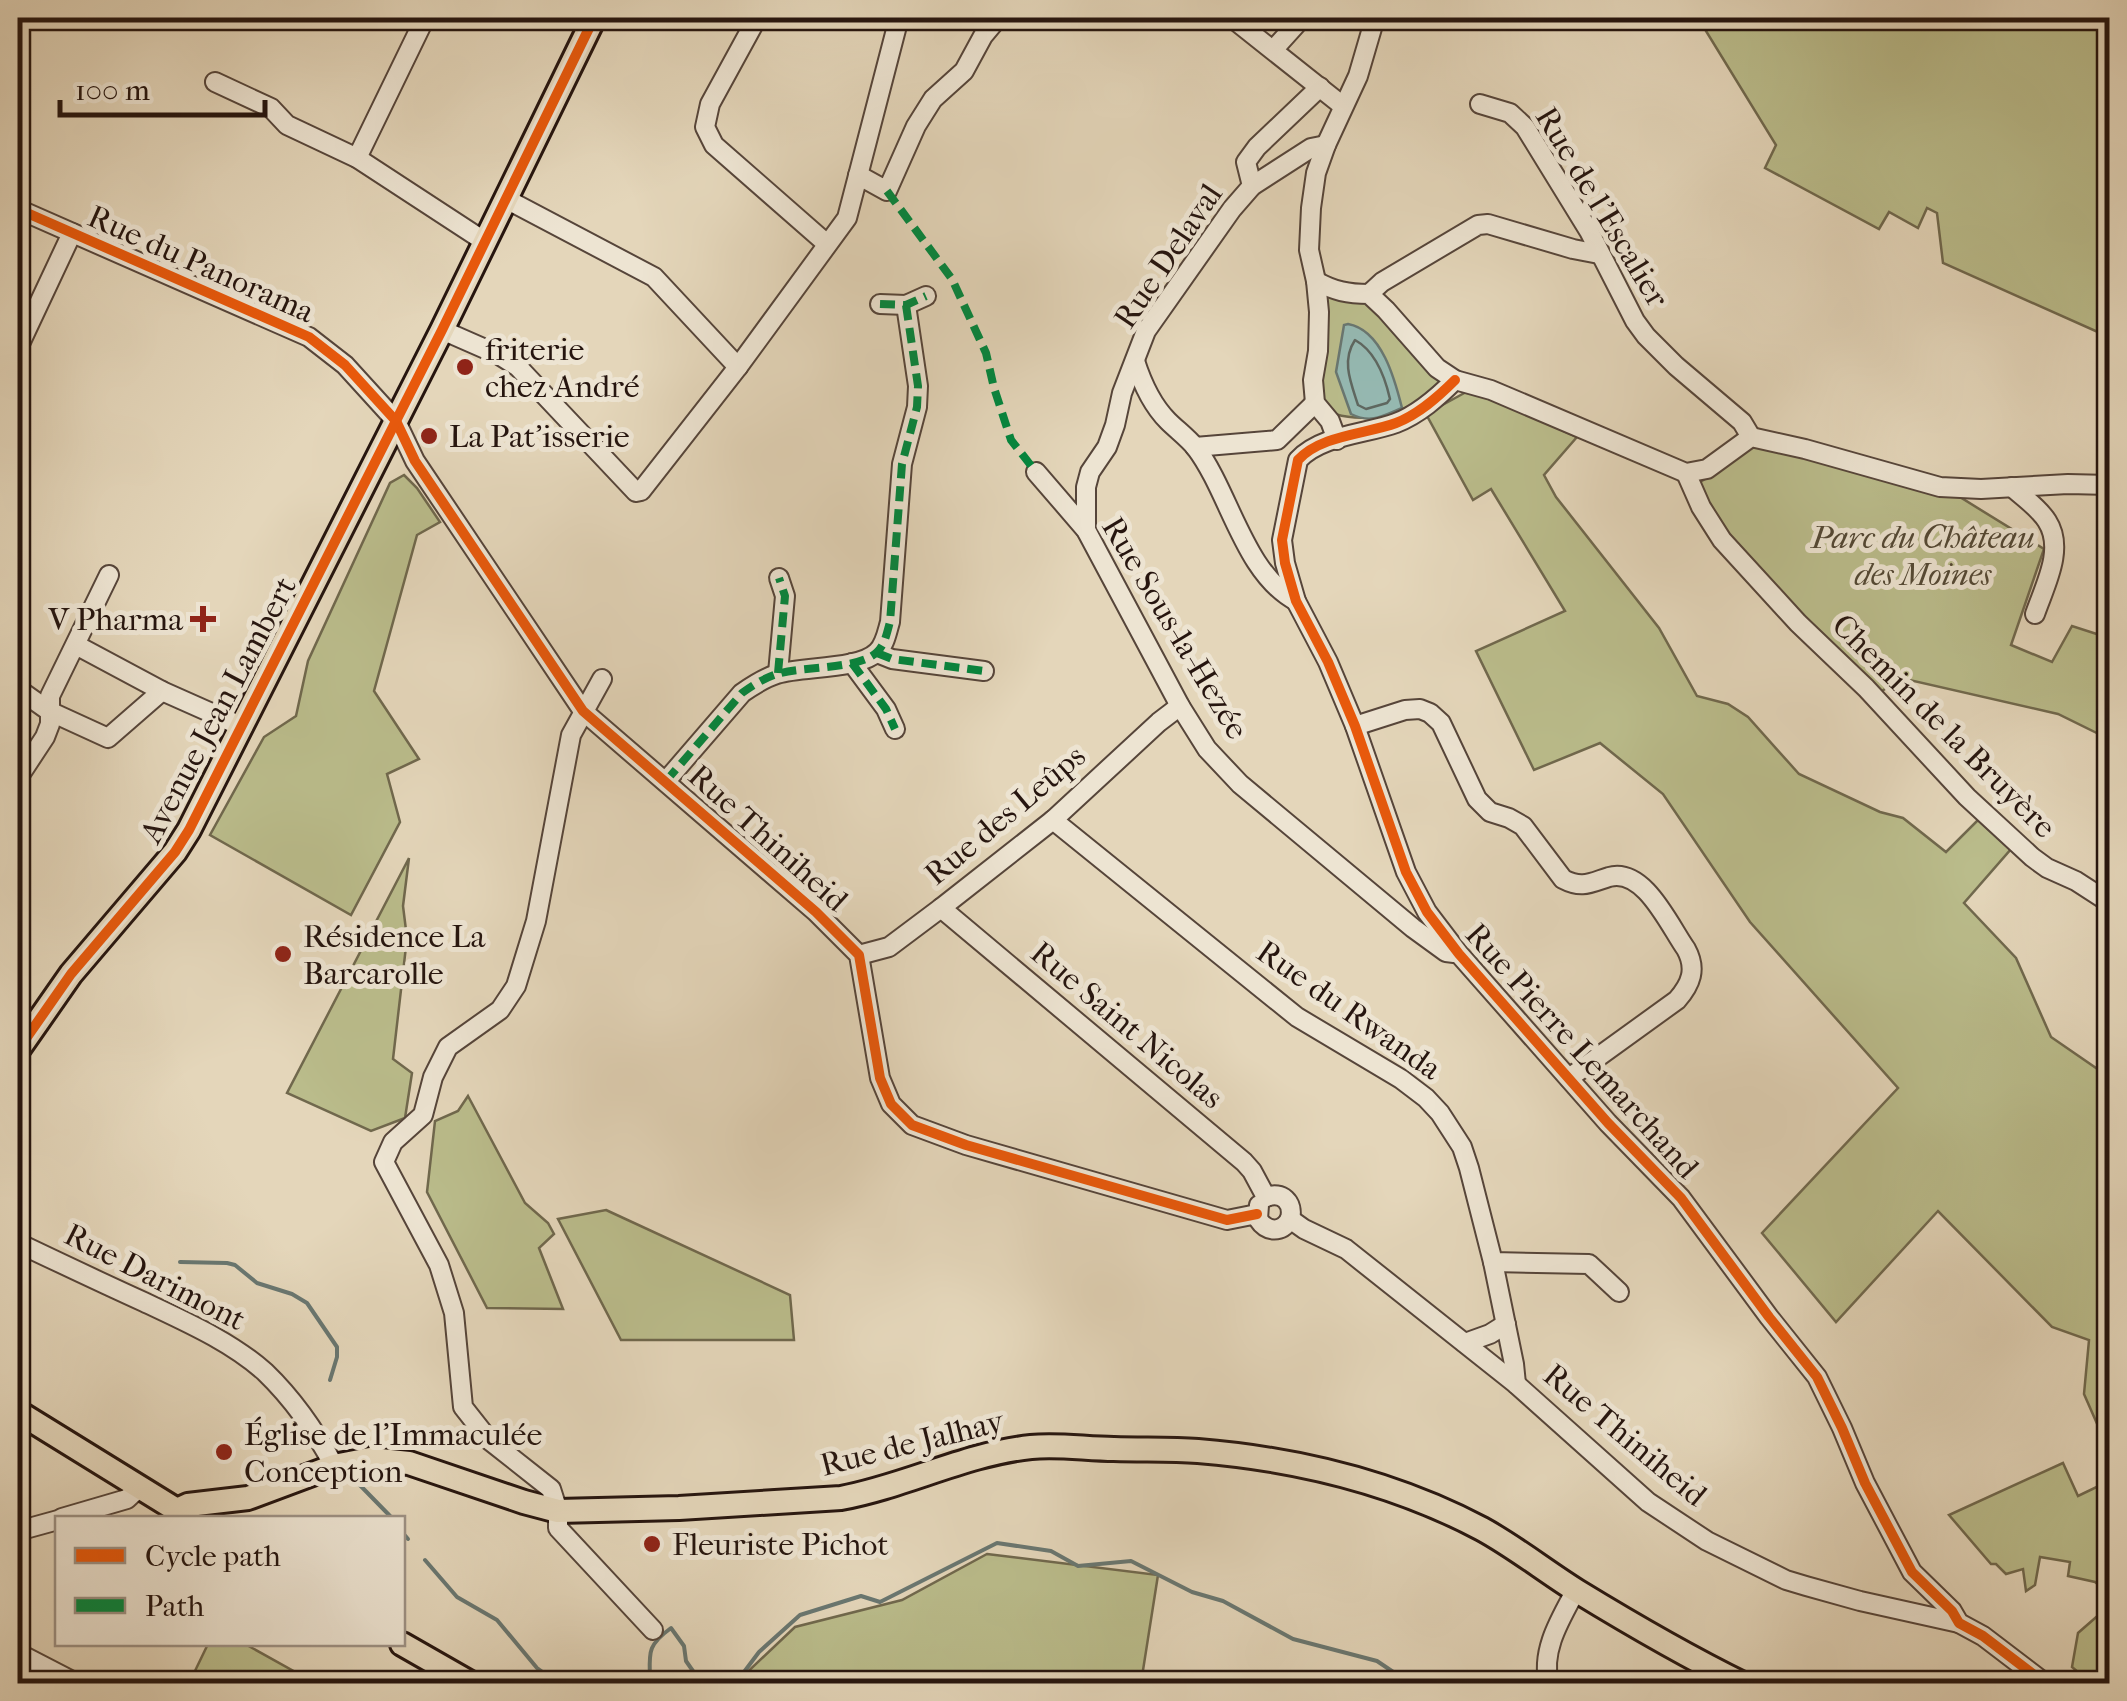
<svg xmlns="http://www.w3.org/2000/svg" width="2127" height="1701" viewBox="0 0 2127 1701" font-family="'IM FELL French Canon',serif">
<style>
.green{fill:#babc8b;stroke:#70684d;stroke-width:2.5}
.water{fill:#95b9b2;stroke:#697771;stroke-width:2.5}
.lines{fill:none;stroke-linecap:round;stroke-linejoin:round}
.shore{stroke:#5e6760;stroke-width:2.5}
.stream{stroke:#697771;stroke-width:4}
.minor-casing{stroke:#56453a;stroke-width:22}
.major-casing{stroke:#26150f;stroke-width:28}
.minor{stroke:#ede4d2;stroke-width:18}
.major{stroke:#e4d6ba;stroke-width:22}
.quiet{stroke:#00873e;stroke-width:8;stroke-dasharray:15 8;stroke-linecap:butt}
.cycleway-casing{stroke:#ede4d2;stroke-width:16}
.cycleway{stroke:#e8590c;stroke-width:10}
.poi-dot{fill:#8f2418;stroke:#ede4d2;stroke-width:4}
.labels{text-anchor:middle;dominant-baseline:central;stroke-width:10;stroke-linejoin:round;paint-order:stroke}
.street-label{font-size:32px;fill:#26150f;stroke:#ede4d2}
.poi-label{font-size:32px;fill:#26150f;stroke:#ede4d2;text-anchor:start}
.park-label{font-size:32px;font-style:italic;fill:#524734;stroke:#ede4d2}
</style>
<rect width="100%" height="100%" fill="#e4d6ba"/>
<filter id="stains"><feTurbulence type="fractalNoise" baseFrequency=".002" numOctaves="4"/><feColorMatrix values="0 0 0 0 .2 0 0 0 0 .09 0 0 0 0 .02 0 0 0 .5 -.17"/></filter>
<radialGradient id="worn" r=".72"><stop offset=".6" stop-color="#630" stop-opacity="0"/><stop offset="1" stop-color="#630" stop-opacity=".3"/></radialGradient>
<g class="green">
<path d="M1698 18H2109V337L1943 263 1937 213 1927 208 1918 228 1889 212 1879 229 1765 168 1776 145Z"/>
<path d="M1326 292 1368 302 1385 317 1439 380V388C1408 411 1373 425 1335 414L1322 397 1320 378Z"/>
<path d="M1468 391 1494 399 1577 437 1544 475 1556 497 1659 628 1697 696 1728 704 1748 717 1799 774 1880 812 1903 818 1946 852 1978 820 2011 849 1964 903 2016 958 2051 1037 2109 1077V1451L2084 1394 2089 1340 2052 1327 1938 1211 1836 1322 1762 1233 1898 1088 1750 922 1663 794 1600 743 1534 770 1476 651 1565 611 1491 489 1473 500 1426 414Z"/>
<path d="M1753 442 1955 494 2044 549 2011 645 2052 662 2072 626 2109 638V739L2058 714 1901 678 1876 695 1725 538 1697 484 1721 469Z"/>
<path d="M404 475 417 488 440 522 417 535 374 691 419 759 387 774 400 822 351 915 210 835 264 737 296 716 308 661 390 483Z"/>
<path d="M409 858 403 906 407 938 393 1059 412 1073 405 1118 371 1131 287 1093Z"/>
<path d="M468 1096 525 1203 548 1223 554 1234 539 1248 563 1309 487 1308 427 1192 435 1121 458 1111Z"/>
<path d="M606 1210 790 1295 794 1340H621L558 1219Z"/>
<path d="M2063 1463 2078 1496 2109 1481V1683H2091L2072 1667 2078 1633 2102 1612 2105 1590 2095 1582 2068 1576 2070 1562 2040 1557 2035 1585 2026 1591 2023 1569 2006 1574 1996 1564H1991L1949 1515Z"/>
<path d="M987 1554 1158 1575 1141 1683 744 1684 740 1679 795 1627 902 1600Z"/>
<path d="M208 1644H245L315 1683H212L193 1675Z"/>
</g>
<path class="water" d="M1348 324C1382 330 1395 380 1402 408 1383 416 1371 424 1351 414L1336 372 1344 325Z"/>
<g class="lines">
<path class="shore" d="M1355 340C1375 351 1385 377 1390 399L1387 403 1366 409 1358 405C1351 383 1341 361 1355 340Z"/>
<g class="stream">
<path d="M180 1262 227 1263 235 1265 257 1283 292 1294 307 1303 337 1347V1357L330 1380"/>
<path d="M350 1475 392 1518"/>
<path d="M402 1532 408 1539"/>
<path d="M425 1560 457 1597 497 1620 537 1668 559 1684"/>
<path d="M650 1684C650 1654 645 1647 671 1628L684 1646 686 1661 702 1684"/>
<path d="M735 1684 759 1652 800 1615 861 1596 880 1602 997 1543 1051 1551 1078 1566 1131 1561 1192 1592 1223 1601 1293 1639 1377 1661 1411 1684"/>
</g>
<g class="minor-casing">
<g id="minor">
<path d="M757 18 710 104 705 127 714 145 827 244"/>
<path d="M1232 18 1343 106"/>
<path d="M1274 49 1302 18"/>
<path d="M215 82 271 108 287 125 357 158 484 241"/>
<path d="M1480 104 1510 113 1525 127 1589 231 1635 321 1646 336 1676 366 1742 422 1751 437"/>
<path d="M357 158 425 18"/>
<path d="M858 175 887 191 916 126 933 99 964 71 983 36 998 18"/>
<path d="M1252 186 1246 162 1257 147 1320 87"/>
<path d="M506 199 654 277 738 367"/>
<path d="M18 209 309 337 345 365 396 421 415 461 583 711 816 912 859 955 880 1078 891 1104 912 1125 966 1145 1227 1220 1257 1214"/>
<path d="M1316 281C1334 291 1348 294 1369 294L1386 310 1437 368 1455 380 1491 390 1686 473 1707 469 1751 437 1805 449 1940 487 1981 489 2068 484 2110 485"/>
<path d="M1369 294 1382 282 1478 225 1488 224 1573 249 1599 254"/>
<path d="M880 304 906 305 926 296"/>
<path d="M442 330 499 355 518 367 636 492 641 491 738 367 847 218 899 18"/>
<path d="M18 348 72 233"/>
<path d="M1135 361C1142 383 1151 404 1168 421 1177 430 1188 438 1196 448 1230 493 1244 573 1296 601"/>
<path d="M1455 380C1438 397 1419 414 1396 423 1366 434 1321 435 1298 460L1282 540 1285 563 1296 601 1328 662 1355 726 1406 872 1427 912 1459 954 1608 1123 1681 1198 1769 1317 1817 1377 1842 1428 1865 1483 1912 1572 1952 1611 1959 1623 1983 1636 2046 1684"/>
<path d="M1337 440 1330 421 1315 403 1313 380 1318 351 1319 312 1316 281 1309 250 1311 208 1316 173 1326 145 1358 76 1375 18"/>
<path d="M1195 447 1277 440 1315 403"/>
<path d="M1036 472 1086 530 1180 706 1207 749 1240 784 1413 928 1446 952 1454 953"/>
<path d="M1686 473 1701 507 1722 540 1798 623 1866 688 1967 797 2032 857 2047 868 2076 881 2110 903"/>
<path d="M2012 487C2023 497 2039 508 2047 521 2065 549 2045 585 2035 614"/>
<path d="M1086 530V487L1090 472 1107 447 1115 425 1122 393 1146 331 1232 209 1252 186 1311 148 1326 145"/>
<path d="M76 645 162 691 243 727"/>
<path d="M877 653 892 659 984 671"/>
<path d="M852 663 886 709 895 729"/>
<path d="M778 673 785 596 779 578"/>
<path d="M602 679 571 735 536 921 516 986 500 1010 448 1047 433 1077 423 1115 393 1142 384 1162 439 1265 454 1313 463 1407 489 1440 551 1489 558 1511V1528L653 1630"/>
<path d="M18 689 49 711 108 738 162 691"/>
<path d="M1355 726 1405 710 1420 709 1430 713 1441 723 1477 799 1490 812 1509 818 1523 826 1563 879C1582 889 1590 883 1609 877 1644 867 1669 925 1686 949 1697 969 1691 984 1677 1000L1569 1078"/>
<path d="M18 778 45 737 50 724V696L109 575"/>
<path d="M666 781 742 693C752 686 764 678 777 674 802 666 859 670 877 652 885 645 887 632 890 622L902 464 917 407 918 386 906 305"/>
<path d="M1053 820 1297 1017 1401 1079 1426 1098 1440 1113 1462 1147 1469 1168 1493 1262 1589 1264 1619 1292"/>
<path d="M941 908 1244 1162 1252 1171 1266 1197"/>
<path d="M859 955 889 947 941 908 1053 820 1159 722 1180 706"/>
<path d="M1266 1197C1282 1191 1294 1202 1290 1219"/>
<path d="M1259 1205 1258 1219C1267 1233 1282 1233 1290 1219"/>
<path d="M1290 1219 1304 1229 1346 1249 1516 1384 1648 1502 1707 1541 1786 1580 1806 1586 1860 1601 1959 1623"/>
<path d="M18 1243C60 1263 102 1283 144 1302 186 1322 230 1341 265 1372 293 1399 316 1432 334 1466"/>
<path d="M1493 1262 1514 1364 1516 1384"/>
<path d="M1465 1343 1490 1334 1506 1324"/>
<path d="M62 1518 127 1499 140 1487"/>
<path d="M18 1531 58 1520"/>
<path d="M18 1653 78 1684"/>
<path d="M1549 1684C1540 1651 1561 1618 1576 1590"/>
</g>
</g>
<g class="major-casing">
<g id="major">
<path d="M18 1050 71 974 175 852 189 830 442 330 594 18"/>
<path d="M18 1412 188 1517"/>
<path d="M177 1510 188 1505 248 1498 334 1466 370 1459 409 1463 524 1502 558 1511 679 1508 841 1498C906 1486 965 1454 1031 1447 1058 1444 1087 1449 1114 1449 1142 1450 1170 1449 1198 1451 1296 1459 1395 1483 1482 1529 1515 1547 1545 1571 1577 1591 1631 1624 1686 1656 1743 1684"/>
<path d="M402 1644 472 1684"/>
</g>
</g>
<use href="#minor" class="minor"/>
<use href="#major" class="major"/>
<g class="quiet">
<path d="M887 191 952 279 986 353 994 388 1011 440 1036 472"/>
<path d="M880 304 906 305 926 296"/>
<path d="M877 653 892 659 984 671"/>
<path d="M852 663 886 709 895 729"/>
<path d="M778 673 785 596 779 578"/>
<path d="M666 781 742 693C752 686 764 678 777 674 802 666 859 670 877 652 885 645 887 632 890 622L902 464 917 407 918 386 906 305"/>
</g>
<g class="cycleway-casing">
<g id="cycleway">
<path d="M18 209 309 337 345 365 396 421 415 461 583 711 816 912 859 955 880 1078 891 1104 912 1125 966 1145 1227 1220 1257 1214"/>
<path d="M1455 380C1438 397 1419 414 1396 423 1366 434 1321 435 1298 460L1282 540 1285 563 1296 601 1328 662 1355 726 1406 872 1427 912 1459 954 1608 1123 1681 1198 1769 1317 1817 1377 1842 1428 1865 1483 1912 1572 1952 1611 1959 1623 1983 1636 2046 1684"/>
<path d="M18 1050 71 974 175 852 189 830 442 330 594 18"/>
</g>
</g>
<use href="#cycleway" class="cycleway"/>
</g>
<g class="poi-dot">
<circle cx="465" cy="367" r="10"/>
<circle cx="429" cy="436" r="10"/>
<path d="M198 604h10v10h10v10h-10v10h-10v-10h-10v-10h10z"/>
<circle cx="283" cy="954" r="10"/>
<circle cx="224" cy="1452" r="10"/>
<circle cx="652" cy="1544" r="10"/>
</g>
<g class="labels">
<g class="street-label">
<text transform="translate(1602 207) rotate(59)">Rue de l'Escalier</text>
<text transform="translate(1168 256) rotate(-56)">Rue Delaval</text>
<text transform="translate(201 264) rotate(24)">Rue du Panorama</text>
<text transform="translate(1175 628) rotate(59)">Rue Sous-la-Hezée</text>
<text transform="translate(218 710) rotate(-62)">Avenue Jean Lambert</text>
<text transform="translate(1944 726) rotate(45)">Chemin de la Bruyère</text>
<text transform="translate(1005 815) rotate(-40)">Rue des Leûps</text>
<text transform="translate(768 838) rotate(42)">Rue Thiniheid</text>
<text transform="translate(1349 1010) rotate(35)">Rue du Rwanda</text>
<text transform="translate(1127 1025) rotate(40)">Rue Saint Nicolas</text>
<text transform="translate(1582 1051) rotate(48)">Rue Pierre Lemarchand</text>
<text transform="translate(155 1277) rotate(27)">Rue Darimont</text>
<text transform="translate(1625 1435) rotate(40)">Rue Thiniheid</text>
<text transform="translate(912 1443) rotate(-14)">Rue de Jalhay</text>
</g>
<g class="poi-label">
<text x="485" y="349">friterie<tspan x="485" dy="37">chez André</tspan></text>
<text x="449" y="436">La Pat’isserie</text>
<text x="183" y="619" text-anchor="end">V Pharma</text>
<text x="303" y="936">Résidence La<tspan x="303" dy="37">Barcarolle</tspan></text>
<text x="244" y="1434">Église de l’Immaculée<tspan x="244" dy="37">Conception</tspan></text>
<text x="672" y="1544">Fleuriste Pichot</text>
</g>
<g class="park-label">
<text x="1923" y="537">Parc du Château<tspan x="1923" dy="37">des Moines</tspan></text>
</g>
</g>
<rect width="2127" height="1701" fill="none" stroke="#e4d6ba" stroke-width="60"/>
<rect x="20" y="20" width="2087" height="1661" fill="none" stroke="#26150f" stroke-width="5"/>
<rect x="30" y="30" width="2067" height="1641" fill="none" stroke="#26150f" stroke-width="2.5"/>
<rect x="55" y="1516" width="350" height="130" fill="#ede4d2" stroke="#9d9184" stroke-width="2.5"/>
<rect x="75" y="1548" width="50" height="15" fill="#e8590c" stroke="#9d9184" stroke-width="2.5"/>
<text x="145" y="1566" font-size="30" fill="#26150f">Cycle path</text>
<rect x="75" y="1598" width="50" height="15" fill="#00873e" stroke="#9d9184" stroke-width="2.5"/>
<text x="145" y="1616" font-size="30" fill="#26150f">Path</text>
<path d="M60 100v15h205v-15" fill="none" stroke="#26150f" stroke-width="5"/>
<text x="75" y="100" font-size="30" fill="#26150f" stroke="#ede4d2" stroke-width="8" paint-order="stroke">100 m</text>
<rect width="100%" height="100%" filter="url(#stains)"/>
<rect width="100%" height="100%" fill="url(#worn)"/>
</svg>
